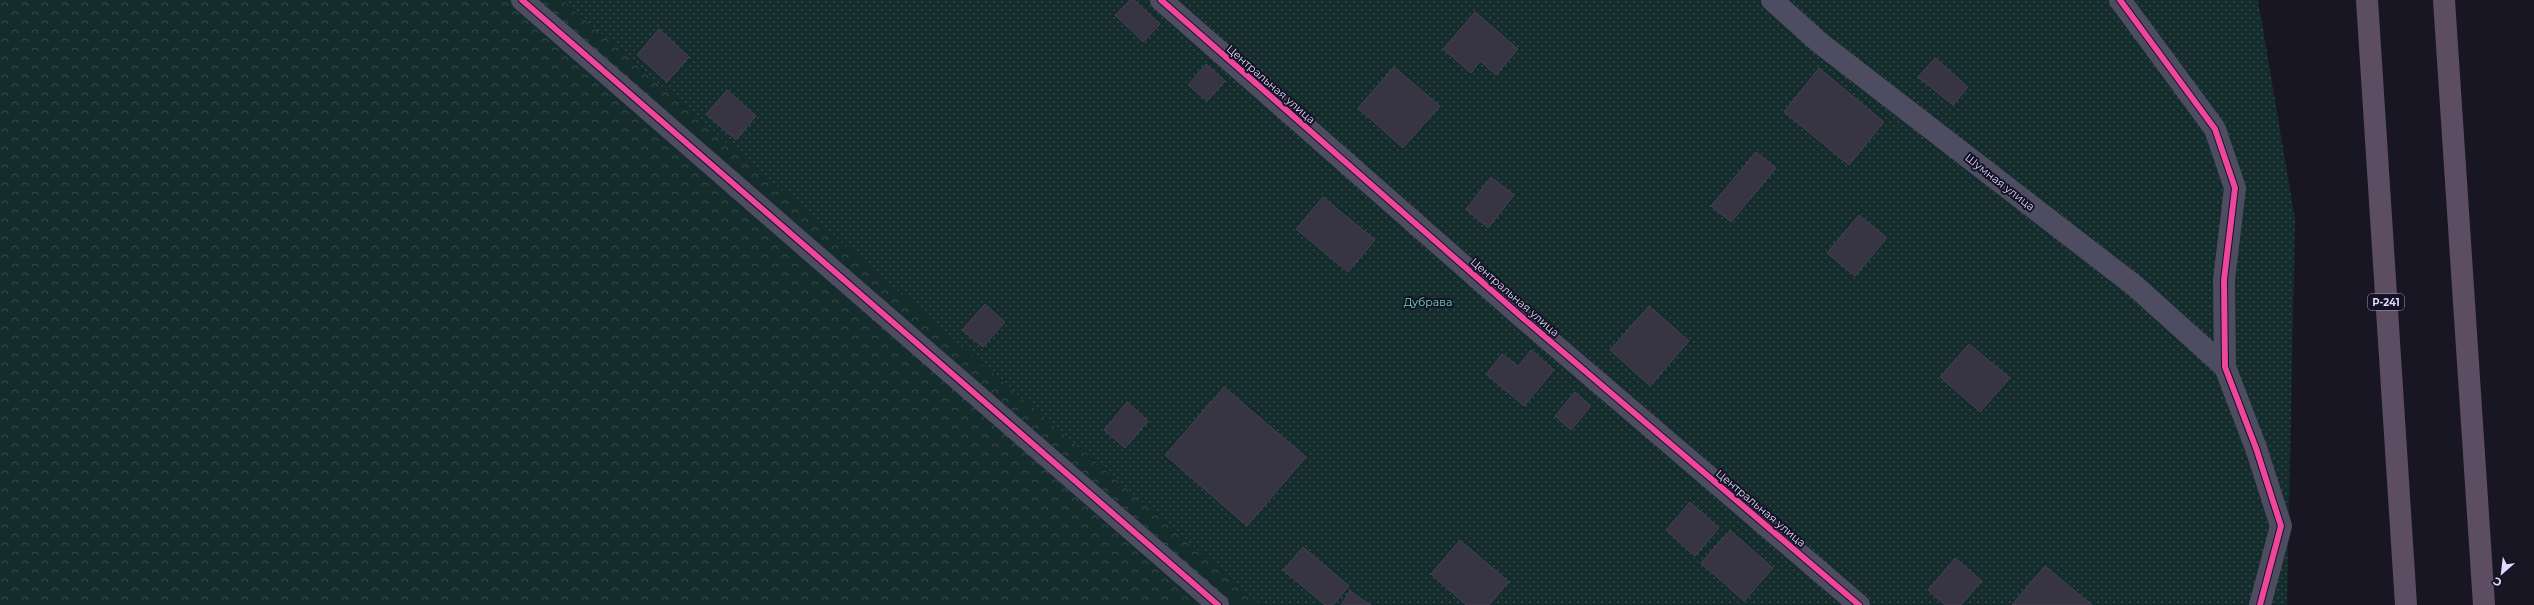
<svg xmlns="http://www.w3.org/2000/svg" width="2534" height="605" viewBox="0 0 2534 605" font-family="Montserrat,sans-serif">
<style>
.forest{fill:url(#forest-crowns)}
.garden{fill:url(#garden-dots)}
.building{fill:#373444;stroke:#454154}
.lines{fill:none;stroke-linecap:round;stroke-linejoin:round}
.street{stroke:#4e4c61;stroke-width:22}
.highway{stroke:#5d4d62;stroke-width:22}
.cycleway-casing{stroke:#151226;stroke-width:8}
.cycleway{stroke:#ed469a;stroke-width:6}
.labels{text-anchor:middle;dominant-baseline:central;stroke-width:4;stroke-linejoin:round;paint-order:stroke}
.shield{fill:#151226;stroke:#a29ebc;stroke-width:1}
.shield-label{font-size:10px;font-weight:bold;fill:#dedafc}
.street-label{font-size:11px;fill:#dedafc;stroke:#151226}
.park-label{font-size:11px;fill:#6bd6bc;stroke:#151226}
</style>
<defs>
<pattern id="forest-crowns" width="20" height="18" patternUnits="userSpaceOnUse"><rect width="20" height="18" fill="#152c2c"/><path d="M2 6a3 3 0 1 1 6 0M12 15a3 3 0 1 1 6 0" fill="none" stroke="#374a4c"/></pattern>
<pattern id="garden-dots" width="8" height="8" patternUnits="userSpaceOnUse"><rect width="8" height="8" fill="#152c2c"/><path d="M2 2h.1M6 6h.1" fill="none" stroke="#374a4c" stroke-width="1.8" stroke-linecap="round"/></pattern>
</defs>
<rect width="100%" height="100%" fill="#181622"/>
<path class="forest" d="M0 0H562L1261 605H0Z"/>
<path class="garden" d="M562 0H2258L2295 219 2287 605H1261Z"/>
<g class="building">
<path d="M1130 0H1134L1160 24 1143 42 1115 15Z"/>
<path d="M1475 12 1518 49 1496 75 1480 61 1471 73 1443 49Z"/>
<path d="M659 29 689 57 667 82 637 55Z"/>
<path d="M1935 58 1968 87 1953 105 1918 77Z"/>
<path d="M1206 64 1225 81 1207 101 1188 85Z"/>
<path d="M1394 67 1440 106 1403 148 1358 108Z"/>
<path d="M1819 68 1884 122 1849 165 1784 112Z"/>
<path d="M727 90 756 116 736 140 706 114Z"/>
<path d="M1756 152 1776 168 1731 222 1711 206Z"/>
<path d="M1491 177 1514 195 1488 228 1466 209Z"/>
<path d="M1323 197 1375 240 1348 272 1296 229Z"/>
<path d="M1859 215 1887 238 1855 276 1827 253Z"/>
<path d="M985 304 1005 322 983 347 962 330Z"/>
<path d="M1649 306 1689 341 1650 386 1610 350Z"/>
<path d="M1969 344 2010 378 1980 412 1940 377Z"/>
<path d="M1531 350 1554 370 1524 406 1486 374 1502 354 1518 366Z"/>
<path d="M1224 387 1306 457 1247 526 1165 455Z"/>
<path d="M1575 392 1591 406 1571 430 1555 416Z"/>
<path d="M1127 402 1148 421 1125 448 1104 430Z"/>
<path d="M1690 502 1719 528 1695 556 1666 530Z"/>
<path d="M1730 530 1773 568 1744 601 1701 563Z"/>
<path d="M1460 540 1509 582 1489 605H1466L1431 574Z"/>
<path d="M1303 547 1349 586 1333 605H1325L1283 570Z"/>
<path d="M1955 558 1982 581 1961 605H1945L1928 590Z"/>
<path d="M2045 566 2092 605H2012Z"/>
<path d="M1350 591 1371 605H1341Z"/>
</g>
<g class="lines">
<g class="street">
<path d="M522 0 1218 605"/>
<path d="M1161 0 1523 318 1859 605"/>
<path d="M1772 0 1820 43 2135 286 2225 367"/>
<path d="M2120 0 2215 129 2235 188 2224 280 2225 367 2256 448 2281 526 2260 605"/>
</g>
<g class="highway">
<path d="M2367 0 2406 605"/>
<path d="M2444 0 2484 605"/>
</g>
<g class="cycleway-casing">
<g id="cycleway">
<path d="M522 0 1218 605"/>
<path d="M1161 0 1523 318 1859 605"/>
<path d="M2120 0 2215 129 2235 188 2224 280 2225 367 2256 448 2281 526 2260 605"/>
</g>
</g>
<use href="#cycleway" class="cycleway"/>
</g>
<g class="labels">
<rect class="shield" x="2368" y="294" width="36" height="16" rx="3"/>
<g class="shield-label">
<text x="2386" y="302">Р-241</text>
</g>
<g class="street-label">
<text transform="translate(1271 84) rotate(41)">Центральная улица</text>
<text transform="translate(2000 182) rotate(38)">Шумная улица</text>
<text transform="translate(1515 297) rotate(41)">Центральная улица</text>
<text transform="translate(1761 508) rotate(40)">Центральная улица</text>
</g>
<g class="park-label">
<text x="1428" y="302">Дубрава</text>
</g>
</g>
<g transform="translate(2502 573) rotate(208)" stroke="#151226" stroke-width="3" paint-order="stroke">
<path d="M0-3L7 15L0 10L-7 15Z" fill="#dedafc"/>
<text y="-6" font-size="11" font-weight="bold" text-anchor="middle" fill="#dedafc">С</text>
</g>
</svg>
